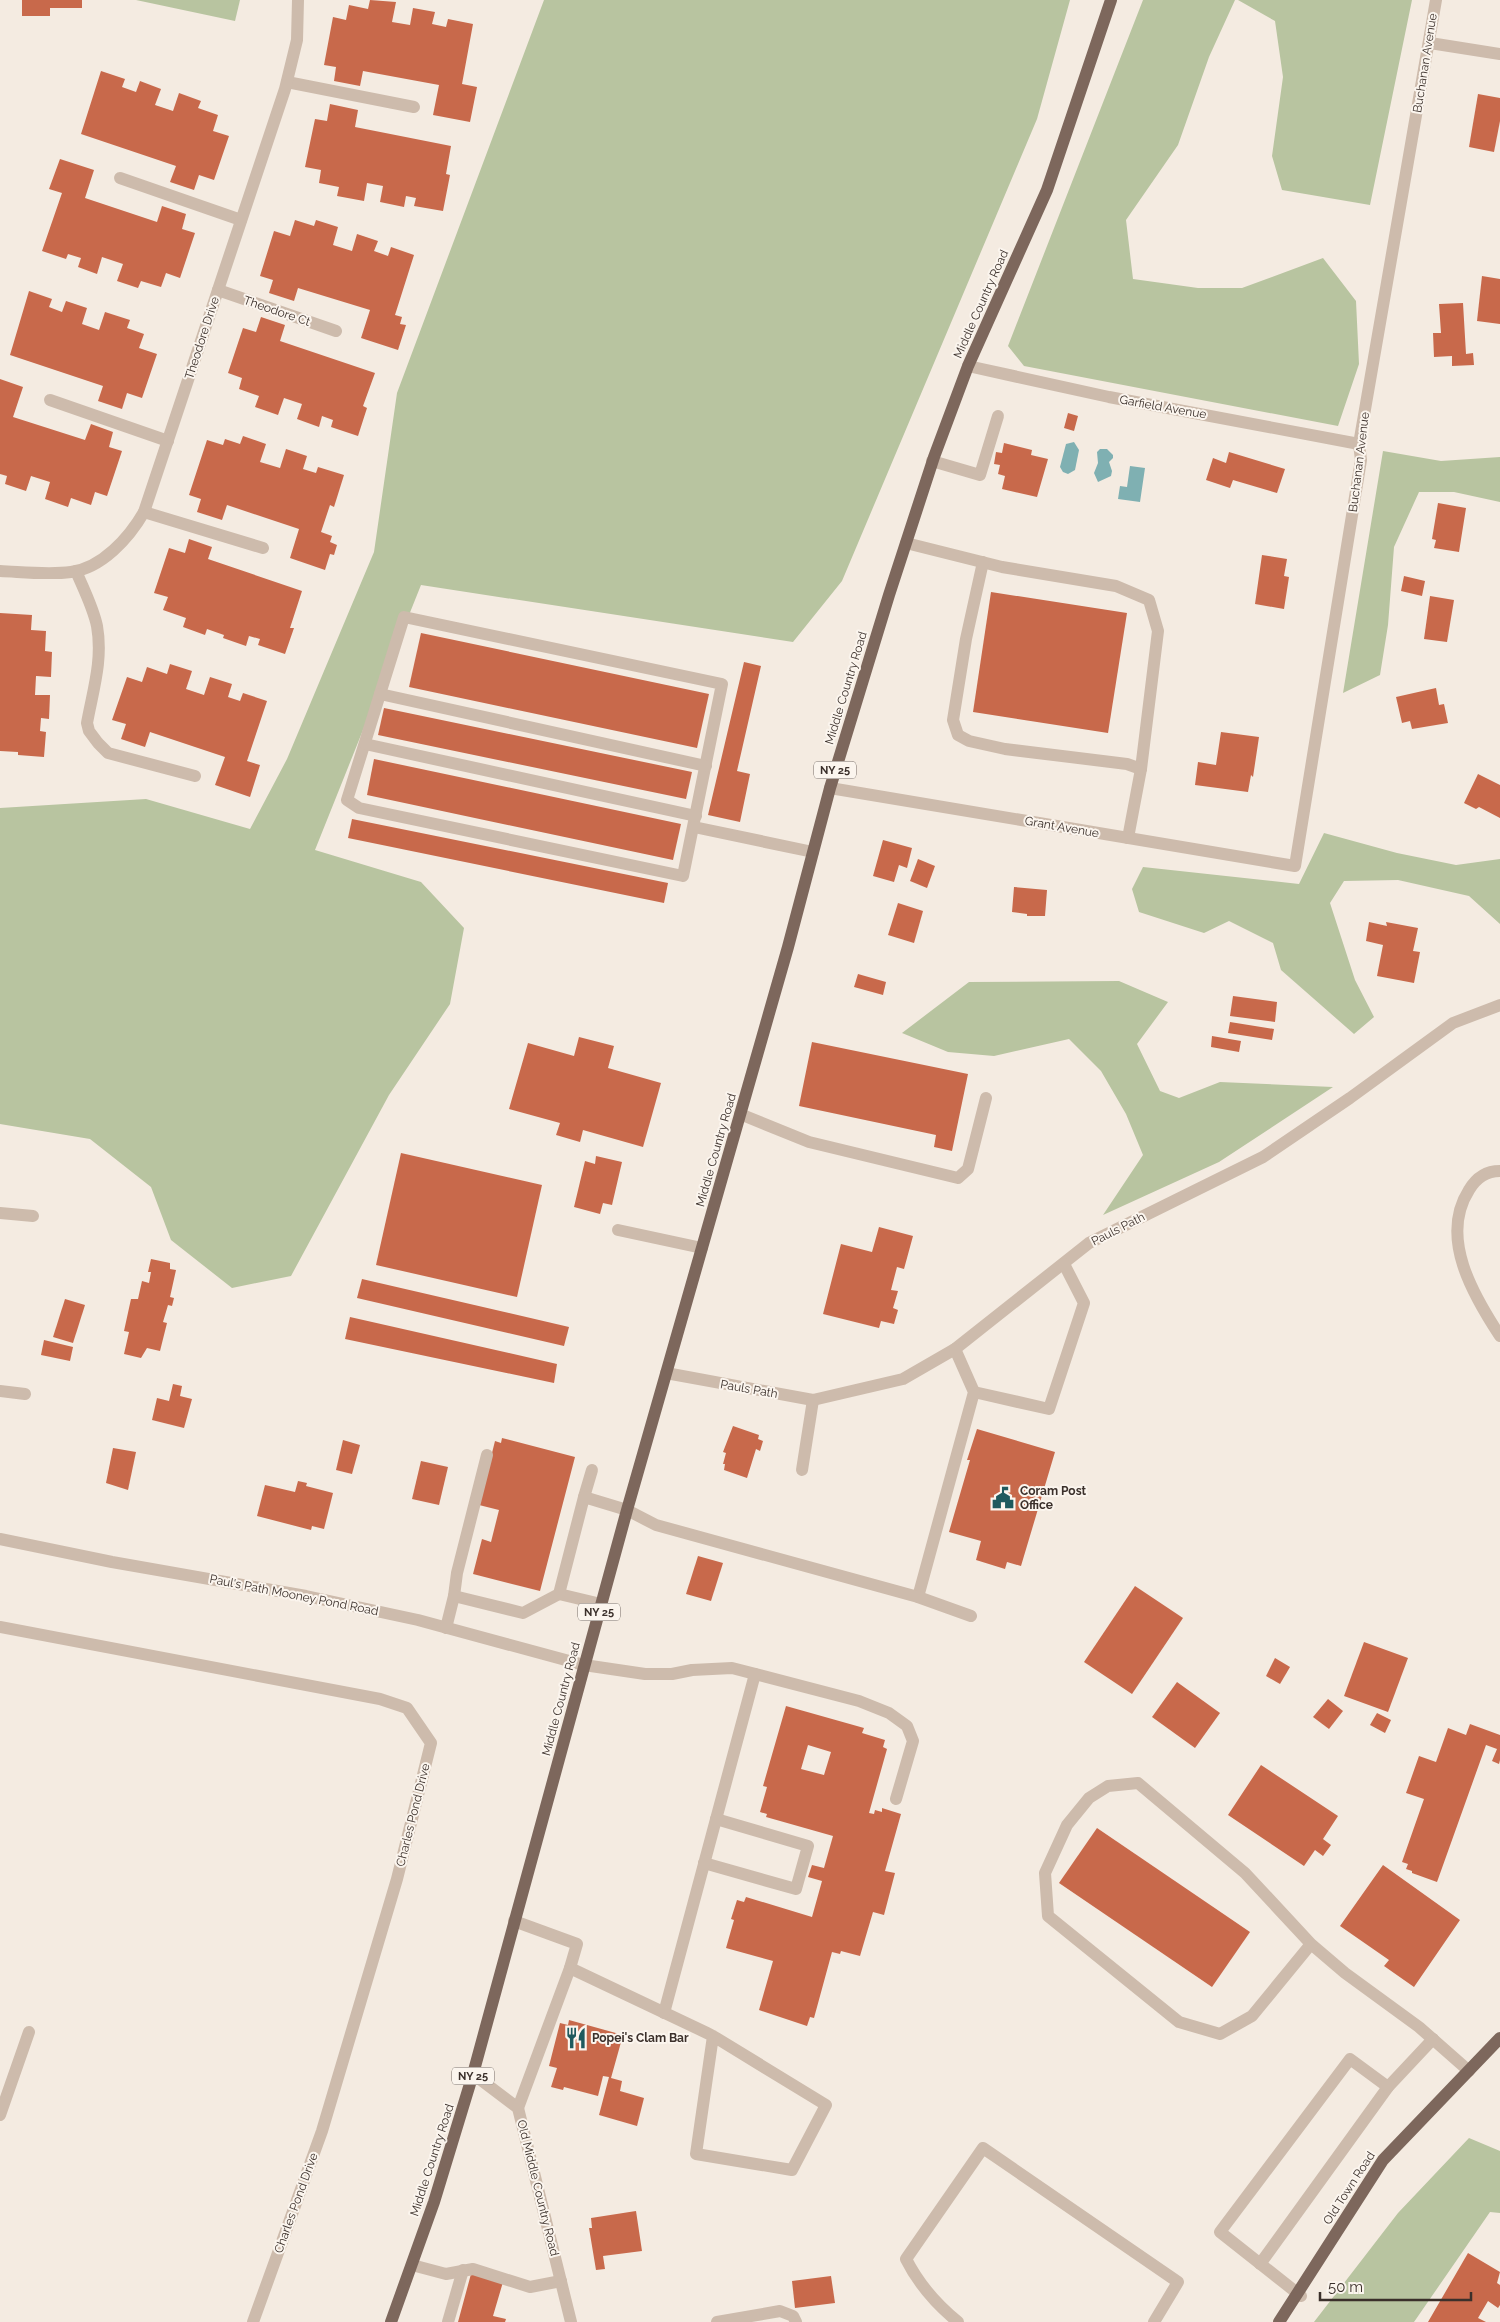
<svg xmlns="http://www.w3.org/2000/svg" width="1500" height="2322" viewBox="0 0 1500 2322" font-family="Raleway,sans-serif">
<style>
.green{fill:#b8c4a0}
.water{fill:#7fb0b2}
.building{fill:#c8694b;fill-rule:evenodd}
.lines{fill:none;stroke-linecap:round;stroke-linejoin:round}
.minor{stroke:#cdbbac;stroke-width:12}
.major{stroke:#7d675c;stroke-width:12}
.labels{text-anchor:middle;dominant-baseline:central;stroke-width:4;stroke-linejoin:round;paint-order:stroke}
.shield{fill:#fbf5ee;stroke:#756b66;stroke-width:1}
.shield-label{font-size:11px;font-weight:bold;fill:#3b302b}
.street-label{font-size:12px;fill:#3b302b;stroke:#fbf5ee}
.poi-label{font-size:12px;font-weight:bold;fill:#3b302b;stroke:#fbf5ee;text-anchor:start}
</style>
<rect width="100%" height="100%" fill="#f4ebe1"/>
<g class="green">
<path d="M136 0H240L235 21Z"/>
<path d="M544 0H1070L1037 119 842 581 793 642 421 585 315 850 421 882 464 928 450 1004 389 1095 291 1276 232 1288 171 1240 151 1187 90 1139 0 1124V808L146 799 250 829 287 759 374 552 397 393Z"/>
<path d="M1143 0H1235L1209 57 1178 145 1126 220 1133 279 1198 288H1242L1323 258 1356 301 1359 364 1338 426 1024 366 1008 346Z"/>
<path d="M1238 0H1412L1370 205 1282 190 1272 156 1283 77 1275 21Z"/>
<path d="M1383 451 1441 461 1500 457V502L1454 492H1419L1394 547 1388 625 1380 675 1343 693Z"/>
<path d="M1324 833 1397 853 1456 865 1500 859V924L1469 896 1398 880 1344 881 1330 903 1355 980 1374 1017 1354 1034 1281 970 1273 943 1229 921 1204 933 1139 912 1132 889 1143 867 1299 884Z"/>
<path d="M1119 981 1168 1002 1137 1044 1160 1091 1179 1098 1220 1082 1333 1087 1219 1162 1103 1215 1143 1155 1126 1114 1101 1071 1069 1039 994 1056 948 1052 902 1033 969 982Z"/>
<path d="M1469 2138 1500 2151V2213L1490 2212 1414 2322H1314L1398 2213Z"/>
</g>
<g class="water">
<path d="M1074 442 1079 450 1075 470 1068 474 1063 472 1060 467 1066 444Z"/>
<path d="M1100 449H1107L1113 455V458L1109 462 1112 471 1111 476 1098 482 1094 473 1098 463 1097 452Z"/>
<path d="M1130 466 1145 468 1140 502 1118 499 1120 486 1127 487Z"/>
</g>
<g class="building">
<path d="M22 0H82V8H50V16H22Z"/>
<path d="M370 0 396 2 392 22 410 25 413 8 435 12 432 24 446 27 448 19 473 24 462 84 477 87 470 122 433 115 439 85 363 71 360 86 334 81 336 67 324 65 333 17 346 20 349 5 368 9Z"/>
<path d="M101 71 125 79 122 87 136 92 140 81 161 89 155 105 173 111 179 93 201 101 198 108 218 115 213 131 229 136 214 180 199 175 194 190 170 182 176 166 81 134Z"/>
<path d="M1478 94 1500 98V121L1494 152 1469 147Z"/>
<path d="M330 104 358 110 355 127 451 146 446 174 450 175 443 211 414 206 416 198 406 196 404 207 380 202 383 186 367 183 364 201 337 196 339 187 319 183 321 170 305 167 315 119 327 121Z"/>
<path d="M60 159 94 170 85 198 157 222 162 206 186 214 182 229 195 233 180 278 166 273 161 287 141 281 138 288 117 281 123 264 102 257 97 274 78 267 81 258 68 254 66 259 42 251 62 193 49 189Z"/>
<path d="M295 220 314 226 316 220 338 227 333 245 352 251 357 234 378 241 374 251 388 256 391 247 414 255 395 315 402 317 400 324 406 325 398 350 361 338 370 310 298 288 294 301 269 293 273 280 260 276 274 231 290 236Z"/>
<path d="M1482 276 1500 279V324L1477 321Z"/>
<path d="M29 291 52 299 49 307 62 312 66 301 87 308 82 324 99 330 105 312 130 320 127 328 144 334 139 348 157 354 142 398 127 393 122 409 98 401 103 386 10 355Z"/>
<path d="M1463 303 1466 354 1473 353 1474 365 1452 366V356L1434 357 1433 333H1441L1439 304Z"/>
<path d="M261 317 285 325 280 341 375 373 363 406 367 408 358 436 331 427 333 420 322 416 319 427 297 419 302 404 284 398 278 415 255 407 259 396 239 389 242 378 228 373 243 328 256 332Z"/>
<path d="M0 379 23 387 13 417 85 440 91 424 113 432 109 447 122 451 107 496 95 492 91 505 71 498 68 507 45 499 50 482 31 476 26 491 5 484 7 476 0 474Z"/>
<path d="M1068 413 1078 416 1074 431 1064 428Z"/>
<path d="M243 436 266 444 260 462 280 468 286 449 307 456 303 469 316 473 318 467 344 475 334 507 330 505 321 532 332 536 330 542 337 545 334 555 330 554 325 570 290 558 299 529 227 505 222 520 197 512 201 499 189 495 207 440 223 445 225 439 240 444Z"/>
<path d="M1004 443 1032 450 1031 455 1048 459 1037 497 1002 489 1005 476 998 474 1000 465 994 464 996 452 1002 453Z"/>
<path d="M1229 452 1285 469 1277 493 1233 480 1230 488 1206 480 1213 458 1226 463Z"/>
<path d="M1438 503 1466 508 1459 552 1434 548 1436 540 1432 539Z"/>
<path d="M189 539 212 547 208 559 302 591 290 628H294L285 654 258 645 260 639 249 636 246 646 223 638 224 635 207 629 205 635 183 627 186 618 163 610 168 597 154 593 169 548 185 553Z"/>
<path d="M1262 555 1287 559 1284 576 1289 577 1284 609 1255 604Z"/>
<path d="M1404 576 1425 581 1422 596 1401 591Z"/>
<path d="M991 592 1127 613 1108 733 973 712Z"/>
<path d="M1430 596 1454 600 1447 642 1424 639Z"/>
<path d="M0 613 32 615 31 630 46 631 45 651 52 652 51 677 36 676 35 695H50L49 719 41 718 40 731 46 732 44 757 18 755V752L0 751Z"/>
<path d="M421 633 709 694 697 748 409 687Z"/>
<path d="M744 662 761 666 737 771 750 774 740 822 708 815Z"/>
<path d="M170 664 192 671 186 689 204 695 210 677 232 684 228 697 240 701 243 693 267 701 247 761 260 765 250 797 215 785 225 757 150 732 145 747 121 739 126 724 112 720 127 677 142 682 147 667 167 674Z"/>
<path d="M1436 688 1439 705 1444 704 1448 723 1412 729 1410 721 1402 723 1396 697Z"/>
<path d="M384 708 692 772 686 799 378 735Z"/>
<path d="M1221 732 1259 737 1253 777 1251 775 1248 792 1195 785 1198 762 1216 765Z"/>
<path d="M374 759 681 824 673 860 367 795Z"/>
<path d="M1478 774 1500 785V818L1479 807 1476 809 1464 803Z"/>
<path d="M352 819 668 883 664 903 348 838Z"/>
<path d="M883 840 912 848 907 868 899 865 894 882 873 876Z"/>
<path d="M918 859 935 866 927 888 910 881Z"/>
<path d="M1014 887 1047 890 1045 916H1027V914L1012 912Z"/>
<path d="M898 903 923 911 914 943 888 935Z"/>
<path d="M1369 922 1387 926 1386 922 1418 928 1413 951 1420 952 1414 983 1377 976 1383 945 1366 941Z"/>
<path d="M858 974 886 982 883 995 854 987Z"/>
<path d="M1233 996 1277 1002 1275 1022 1230 1016Z"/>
<path d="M1230 1022 1274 1029 1272 1040 1228 1033Z"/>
<path d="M1212 1036 1241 1041 1239 1052 1211 1047Z"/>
<path d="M579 1037 614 1046 608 1068 661 1083 643 1147 583 1130 580 1142 556 1135 560 1123 509 1109 528 1043 574 1056Z"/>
<path d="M812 1042 968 1074 952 1151 934 1147 936 1135 799 1106Z"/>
<path d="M401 1153 542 1185 517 1297 376 1265Z"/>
<path d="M596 1156 622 1162 612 1205 603 1203 600 1214 574 1207 585 1161 595 1164Z"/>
<path d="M879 1227 913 1236 904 1269 897 1267 891 1290 898 1291 893 1308 898 1310 894 1324 881 1321 879 1328 823 1314 841 1244 872 1252Z"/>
<path d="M151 1259 170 1263V1269L176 1270 170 1297 174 1298 172 1306 168 1305 163 1322 167 1323 160 1351 147 1348 141 1358 124 1354 129 1332 124 1331 131 1299H138L142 1281 149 1283 151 1272H148Z"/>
<path d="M362 1279 569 1327 564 1346 357 1298Z"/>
<path d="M65 1299 85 1305 73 1343 53 1337Z"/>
<path d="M350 1317 557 1364 554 1383 345 1339Z"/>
<path d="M44 1340 73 1347 70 1361 41 1355Z"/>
<path d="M173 1384 182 1386 180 1396 192 1399 184 1428 152 1420 157 1398 169 1401Z"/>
<path d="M733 1426 759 1435 758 1439 763 1441 760 1451 756 1449 747 1478 724 1470 725 1464H723L726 1453 723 1452Z"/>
<path d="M977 1429 1055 1452 1021 1566 1007 1562 1005 1569 976 1560 981 1541 949 1532 970 1460H967Z"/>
<path d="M502 1438 575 1457 540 1591 473 1574 482 1539 491 1542 499 1510 479 1505 495 1441 501 1443Z"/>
<path d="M343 1440 360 1445 352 1474 336 1470Z"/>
<path d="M113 1448 136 1452 128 1490 106 1483Z"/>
<path d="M421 1461 448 1467 439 1505 412 1499Z"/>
<path d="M298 1481 307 1483 306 1486 333 1493 324 1529 312 1526 311 1530 257 1516 265 1485 295 1492Z"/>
<path d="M698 1556 723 1563 711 1601 686 1594Z"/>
<path d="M1135 1586 1183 1618 1132 1694 1084 1662Z"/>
<path d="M1364 1642 1408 1658 1388 1712 1344 1696Z"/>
<path d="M1275 1658 1290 1667 1280 1684 1266 1676Z"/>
<path d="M1177 1682 1220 1713 1195 1748 1152 1717Z"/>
<path d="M1328 1699 1343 1711 1329 1729 1313 1717Z"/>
<path d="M786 1706 864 1728 862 1733 885 1740 883 1747 887 1749 869 1813 874 1814 875 1810 882 1812V1808L901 1814 885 1871 895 1873 884 1915 873 1912 860 1956 841 1951 840 1954 832 1952 814 2018 810 2017 807 2026 759 2010 773 1961 726 1948 734 1920 731 1919 737 1900 744 1902 746 1897 812 1917 822 1881 808 1877 812 1865 824 1868 833 1836 766 1817 767 1814 760 1812 767 1787 763 1786ZM808 1745 831 1752 824 1775 801 1769Z"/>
<path d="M1377 1713 1391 1720 1385 1733 1370 1725Z"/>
<path d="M1470 1724 1500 1735V1760L1499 1764 1492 1761 1497 1749 1486 1745 1437 1882 1412 1873V1871L1406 1869 1408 1864 1402 1862 1424 1799 1406 1793 1419 1756 1436 1762 1448 1728 1466 1735Z"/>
<path d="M1261 1765 1338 1816 1323 1839 1331 1845 1323 1856 1315 1850 1304 1866 1228 1815Z"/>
<path d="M1097 1828 1250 1932 1212 1987 1059 1883Z"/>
<path d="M1383 1865 1460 1920 1414 1987 1384 1966 1389 1960 1340 1926Z"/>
<path d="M569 2020 623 2035 611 2078 622 2081 620 2091 644 2098 637 2126 599 2115 609 2077 603 2076 598 2096 564 2087 563 2090 551 2087 557 2068 549 2066 560 2023 568 2025Z"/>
<path d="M636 2211 642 2251 603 2256 605 2269 596 2270 589 2228H592L591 2218Z"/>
<path d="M1468 2253 1500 2272 1497 2283 1500 2285V2305L1498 2308 1488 2301 1478 2318 1486 2322H1428Z"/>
<path d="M471 2274 503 2282 493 2316 506 2319 505 2322H458Z"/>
<path d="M831 2276 835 2303 795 2308 792 2281Z"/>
</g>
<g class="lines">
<g class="minor">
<path d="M1430 43 1500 54"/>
<path d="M287 82 414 107"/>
<path d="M120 178 241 220"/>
<path d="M218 290 336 331"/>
<path d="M968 366 1109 397 1359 444"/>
<path d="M50 400 168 441"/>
<path d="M932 461 980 475 998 416"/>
<path d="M144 512 263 548"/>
<path d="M906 543 1002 567 1116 586 1149 600 1158 631 1141 769 1128 838"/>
<path d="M983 562 966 639 953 720 958 735 969 741 1005 749 1127 764 1141 769"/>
<path d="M0 571C23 572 48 575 71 572 102 568 129 538 144 512L285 89 297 40 298 0"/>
<path d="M76 571C83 588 93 607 97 626 103 660 93 690 87 723L89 731 98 743 108 753 195 776"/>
<path d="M404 617 722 684 683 876 359 808 347 800Z"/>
<path d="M380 694 706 766"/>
<path d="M365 744 696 816"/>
<path d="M830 788 1295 866 1361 460 1359 444 1436 0"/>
<path d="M694 827 813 852"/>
<path d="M740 1114 809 1142 958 1178 968 1169 986 1098"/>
<path d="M1500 1171C1486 1171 1476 1178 1469 1190 1439 1237 1473 1295 1500 1336"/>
<path d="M0 1213 33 1216"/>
<path d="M618 1230 702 1248"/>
<path d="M666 1373 813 1400 903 1379 955 1349 1089 1243 1263 1157 1350 1098 1453 1023 1500 1005"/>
<path d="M0 1391 25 1394"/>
<path d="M974 1392 1049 1409 1084 1303 1064 1264"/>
<path d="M802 1470 813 1400"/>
<path d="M584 1497 592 1470"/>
<path d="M0 1539 112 1562 306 1596 418 1620 584 1665 645 1674H672L692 1670 732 1668 859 1701 889 1713 907 1726 913 1741 896 1799"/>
<path d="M559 1594 601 1604"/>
<path d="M454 1596 457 1573 487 1455"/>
<path d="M918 1597 974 1392 955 1349"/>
<path d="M0 1627 380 1699 407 1708 431 1743 397 1879 322 2131 253 2322"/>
<path d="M446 1628 454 1596 523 1613 559 1594 584 1497 627 1510 656 1525 918 1597 971 1616"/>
<path d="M704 1863 796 1889 808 1846 716 1819"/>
<path d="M514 1921 577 1944 570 1968 707 2033 713 2036 826 2105 792 2170 696 2154 713 2036"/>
<path d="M1311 1944 1252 2016 1220 2034 1179 2022 1048 1916 1045 1873 1067 1825 1089 1798 1108 1786 1138 1783 1245 1873 1311 1944 1345 1973 1419 2027 1469 2071"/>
<path d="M664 2013 755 1674"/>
<path d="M473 2074 518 2108 571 2322"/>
<path d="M518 2108 570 1968"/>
<path d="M0 2115 29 2032"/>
<path d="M1260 2264 1388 2087"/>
<path d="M412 2265 446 2274 473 2269 530 2287 561 2281"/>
<path d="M1301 2296 1220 2232 1350 2059 1388 2087 1433 2039"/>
<path d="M448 2322 463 2270"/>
<path d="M717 2322 780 2311 793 2316 796 2322"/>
<path d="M958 2322C936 2304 919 2285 906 2259L983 2148 1178 2282 1154 2322"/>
</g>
<g class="major">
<path d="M391 2322 434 2202 473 2074 627 1510 788 947 830 788 889 595 934 457 968 366 1047 190 1111 0"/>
<path d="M1279 2322 1383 2160 1500 2038"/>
</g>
</g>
<defs>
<g id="civic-bare" transform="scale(1.725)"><path d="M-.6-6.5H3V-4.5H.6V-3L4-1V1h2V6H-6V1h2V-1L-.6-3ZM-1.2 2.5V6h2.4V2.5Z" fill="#1f5a5e" stroke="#fbf5ee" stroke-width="2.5" paint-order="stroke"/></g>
<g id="restaurant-bare" transform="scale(1.725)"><path d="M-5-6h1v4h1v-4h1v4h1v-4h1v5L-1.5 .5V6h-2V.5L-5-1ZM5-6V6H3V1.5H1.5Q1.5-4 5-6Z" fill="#1f5a5e" stroke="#fbf5ee" stroke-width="2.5" paint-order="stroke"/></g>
</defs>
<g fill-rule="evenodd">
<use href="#civic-bare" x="1003" y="1498"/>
<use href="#restaurant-bare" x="576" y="2038"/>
</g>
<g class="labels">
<g class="shield">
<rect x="814" y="761.5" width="42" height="17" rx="4"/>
<rect x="578" y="1603.5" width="42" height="17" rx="4"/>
<rect x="452" y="2067.5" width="42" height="17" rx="4"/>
</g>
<g class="shield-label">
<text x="835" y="770">NY 25</text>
<text x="599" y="1612">NY 25</text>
<text x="473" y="2076">NY 25</text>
</g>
<g class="street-label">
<text transform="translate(1425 63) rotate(-81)">Buchanan Avenue</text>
<text transform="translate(981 304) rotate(-66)">Middle Country Road</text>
<text transform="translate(277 311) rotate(19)">Theodore Ct</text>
<text transform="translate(202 338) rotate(-72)">Theodore Drive</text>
<text transform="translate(1163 407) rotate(10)">Garfield Avenue</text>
<text transform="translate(1359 462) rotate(-83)">Buchanan Avenue</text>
<text transform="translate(846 688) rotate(-73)">Middle Country Road</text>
<text transform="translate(1062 827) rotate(10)">Grant Avenue</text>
<text transform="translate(716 1150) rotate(-74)">Middle Country Road</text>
<text transform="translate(1118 1229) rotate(-27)">Pauls Path</text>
<text transform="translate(749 1389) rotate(10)">Pauls Path</text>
<text transform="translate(294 1595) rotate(11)">Paul's Path Mooney Pond Road</text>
<text transform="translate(561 1699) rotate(-75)">Middle Country Road</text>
<text transform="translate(413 1815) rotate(-76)">Charles Pond Drive</text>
<text transform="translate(432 2160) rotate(-72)">Middle Country Road</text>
<text transform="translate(538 2188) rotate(76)">Old Middle Country Road</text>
<text transform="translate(1349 2188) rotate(-57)">Old Town Road</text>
<text transform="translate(296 2203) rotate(-70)">Charles Pond Drive</text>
</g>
<g class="poi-label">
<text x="1020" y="1491">Coram Post<tspan x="1020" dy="14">Office</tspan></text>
<text x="592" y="2038">Popei's Clam Bar</text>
</g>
</g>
<path d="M1320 2292v8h151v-8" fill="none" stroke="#3b302b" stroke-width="2.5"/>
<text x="1328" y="2292" font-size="15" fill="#3b302b" stroke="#fbf5ee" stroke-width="4" paint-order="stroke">50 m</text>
</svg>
